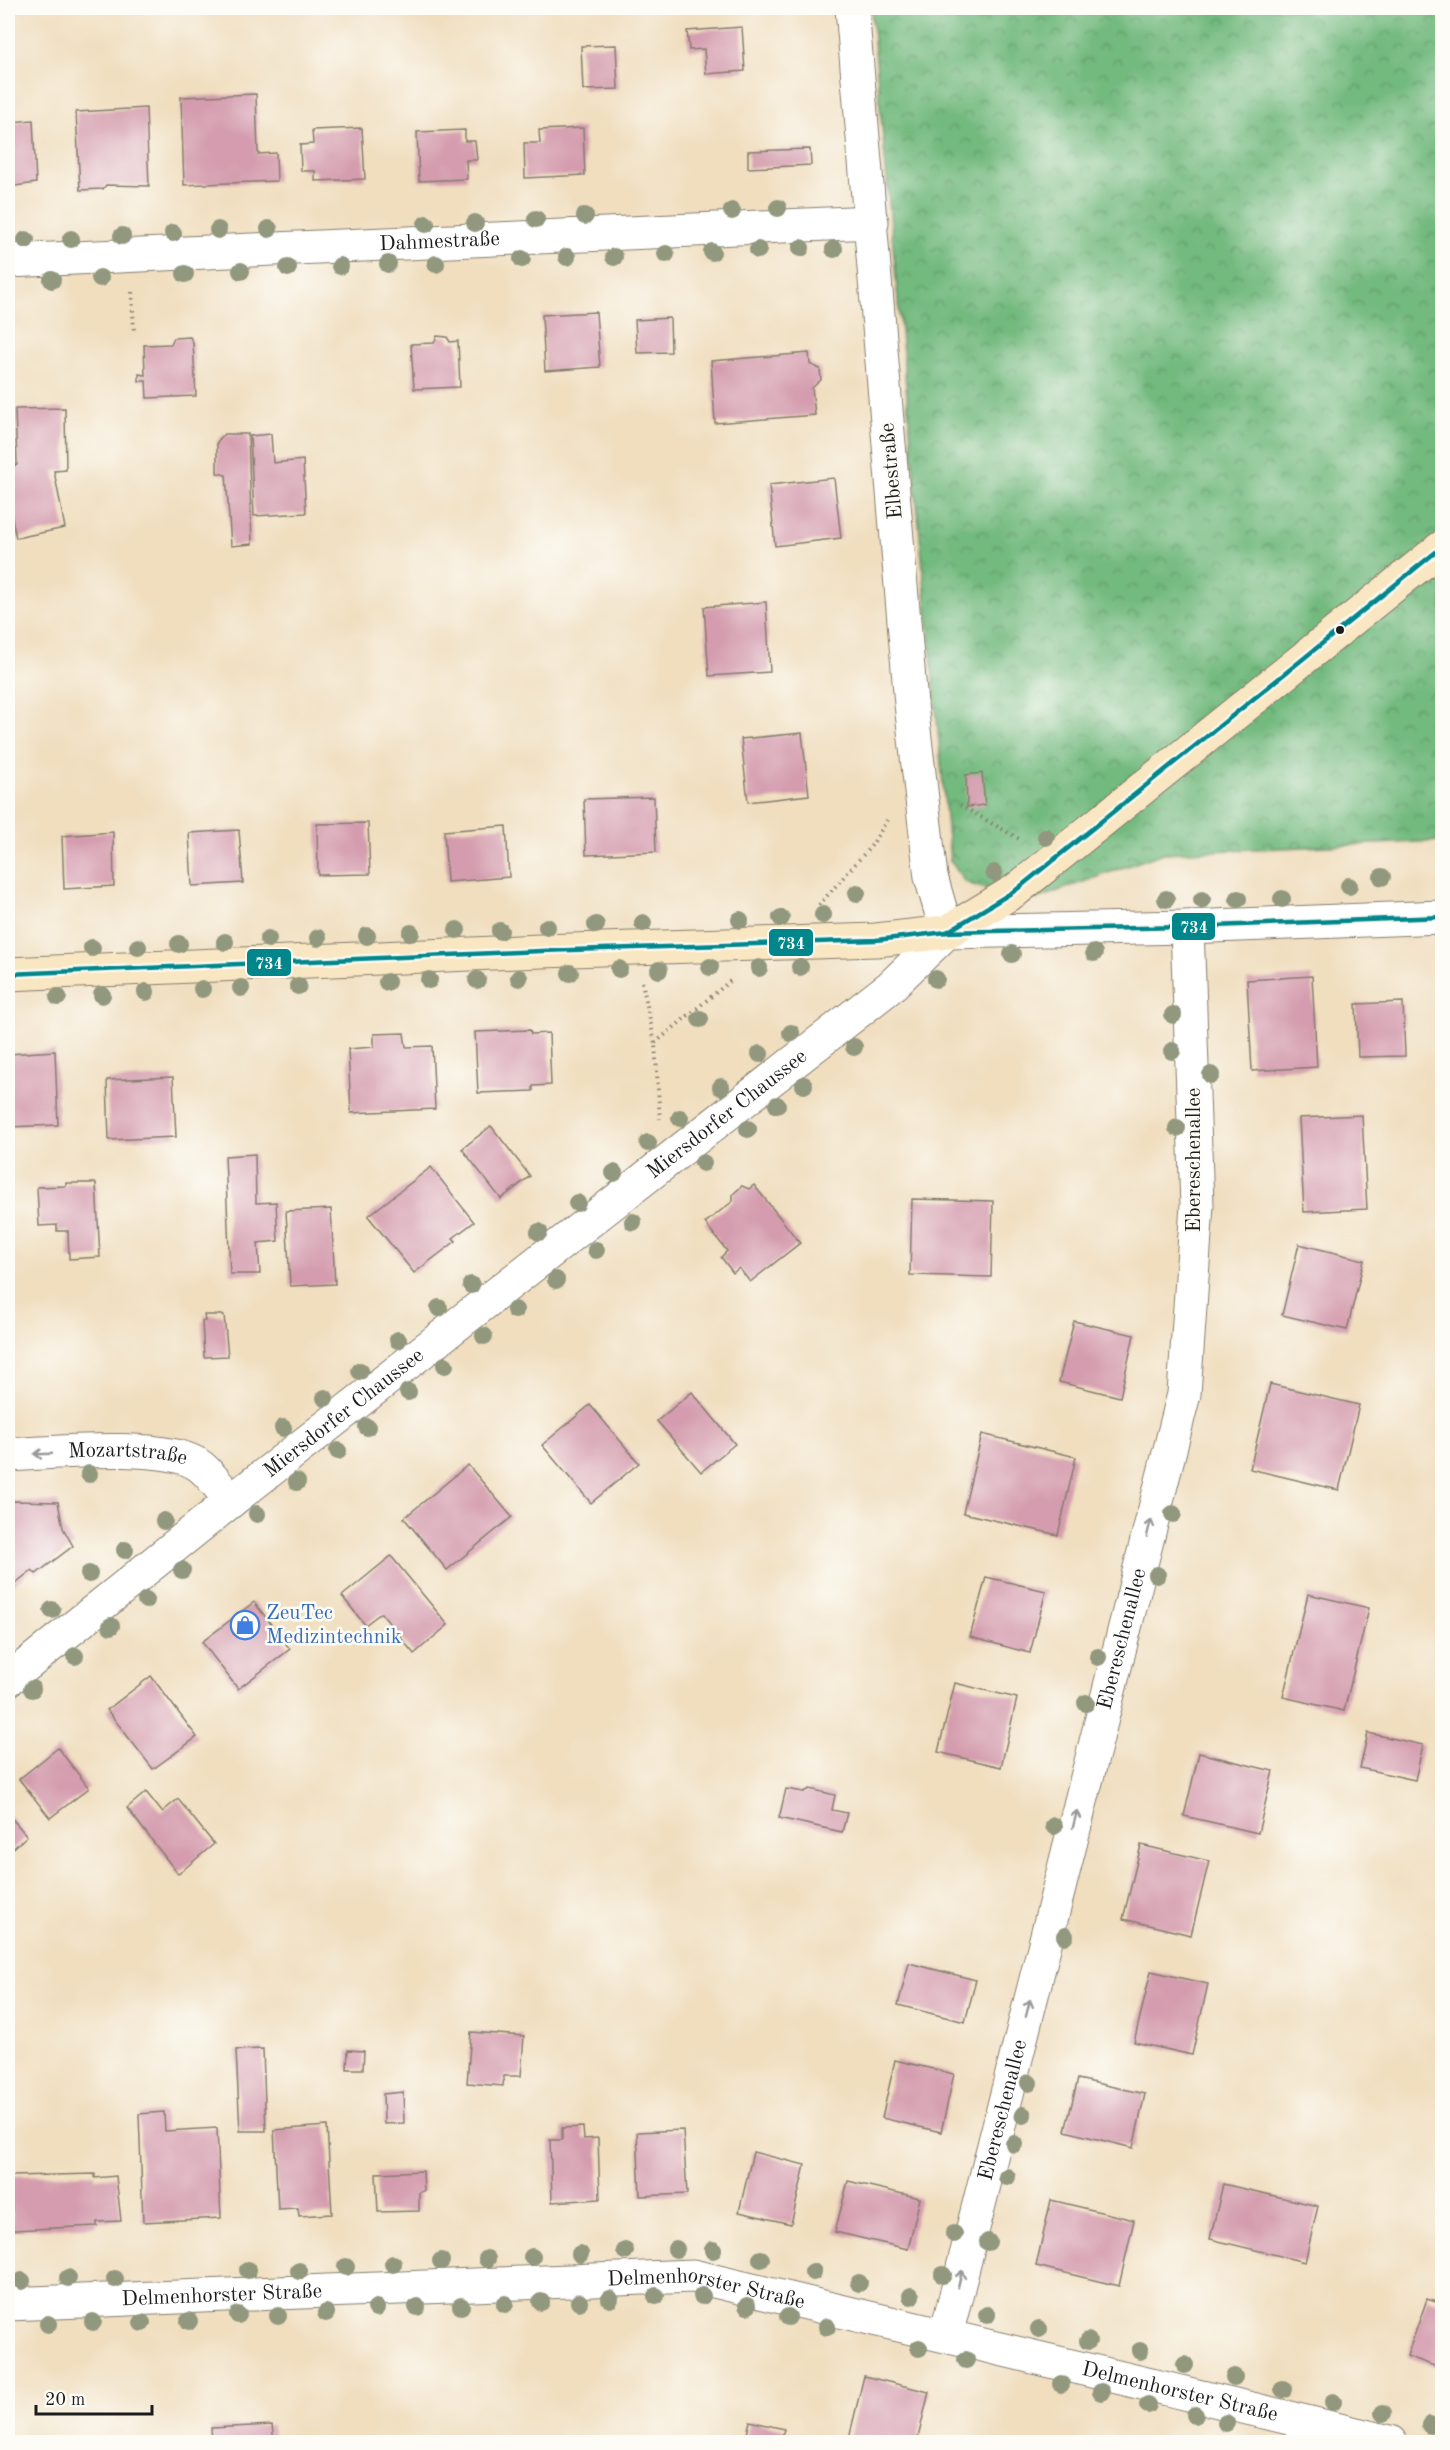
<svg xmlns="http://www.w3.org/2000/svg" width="1450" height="2450" viewBox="0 0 1450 2450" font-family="'Old Standard TT',serif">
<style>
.forest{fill:url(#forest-crowns);stroke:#486b4e;stroke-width:1.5}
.building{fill:#d49cae}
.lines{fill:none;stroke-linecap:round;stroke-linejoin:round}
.minor-casing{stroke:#867d6e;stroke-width:35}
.tertiary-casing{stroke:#867d6e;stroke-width:35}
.secondary-casing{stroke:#867d6e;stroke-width:35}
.path{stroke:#867d6e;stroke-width:4;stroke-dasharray:1.5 4.5;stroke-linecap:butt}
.minor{stroke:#fff;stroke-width:33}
.tertiary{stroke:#fff;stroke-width:33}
.secondary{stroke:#f9e7c3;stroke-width:33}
.bus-1-casing{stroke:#fdfcf7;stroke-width:9}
.bus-1{stroke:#00868b;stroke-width:4.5}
.tree{fill:#91987d}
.oneway{stroke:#999}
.bus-dot{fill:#1c1c1c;stroke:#fdfcf7;stroke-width:2}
.labels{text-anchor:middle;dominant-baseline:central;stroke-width:5;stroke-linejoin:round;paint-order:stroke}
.street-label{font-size:21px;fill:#1c1c1c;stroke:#fdfcf7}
.shop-label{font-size:21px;fill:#366cbe;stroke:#fdfcf7;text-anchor:start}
.line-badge{stroke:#fdfcf7;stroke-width:2}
.badge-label{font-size:16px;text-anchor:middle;font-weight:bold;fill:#fff}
</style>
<defs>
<pattern id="forest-crowns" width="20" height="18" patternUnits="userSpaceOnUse" patternTransform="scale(1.5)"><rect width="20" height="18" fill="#73ba7f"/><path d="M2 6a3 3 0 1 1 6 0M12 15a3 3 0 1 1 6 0" fill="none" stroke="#5e9667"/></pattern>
</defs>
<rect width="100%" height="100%" fill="#fdfcf7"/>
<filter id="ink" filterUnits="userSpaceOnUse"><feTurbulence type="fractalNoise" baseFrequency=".0167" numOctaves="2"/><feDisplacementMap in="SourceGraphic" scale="12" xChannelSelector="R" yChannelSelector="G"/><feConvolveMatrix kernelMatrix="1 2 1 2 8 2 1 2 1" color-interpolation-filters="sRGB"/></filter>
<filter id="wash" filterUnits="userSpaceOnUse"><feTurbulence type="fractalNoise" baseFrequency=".008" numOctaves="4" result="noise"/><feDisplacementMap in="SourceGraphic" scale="24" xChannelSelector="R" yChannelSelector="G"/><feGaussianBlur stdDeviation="1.35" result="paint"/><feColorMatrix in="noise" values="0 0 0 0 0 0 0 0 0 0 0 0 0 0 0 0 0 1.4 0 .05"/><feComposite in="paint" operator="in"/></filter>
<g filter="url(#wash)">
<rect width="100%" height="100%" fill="#f0debf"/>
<path class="forest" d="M871 8H1442V841L1163 853 1025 903 965 882 950 860Z"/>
<g id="blocks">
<g class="building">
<path d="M742 27 745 71 706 74 704 49 689 50 687 31Z"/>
<path d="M616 45 618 89 583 90 581 46Z"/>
<path d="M256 94 258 154 276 153 277 181 184 185 181 97Z"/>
<path d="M146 108 149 186 106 185 103 189 80 190 76 112Z"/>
<path d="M8 116H11L12 122 33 120 36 183 8 187Z"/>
<path d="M362 128 365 179 315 181V171H301L300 145 313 144 312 130Z"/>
<path d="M583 128 585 175 525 178 524 143H540L539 130Z"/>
<path d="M465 130V141H475L477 160H466L467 179 419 181 417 132Z"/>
<path d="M810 149 811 165 748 168V151Z"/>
<path d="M596 312 600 367 545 371 542 315Z"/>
<path d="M670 318 671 352 637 353 635 320Z"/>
<path d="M437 336 447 337 450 342 458 341 460 387 414 389 411 344 434 343Z"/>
<path d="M190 337 193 343 196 396 147 398 146 381H139V374L145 375 144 345 171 344 174 338Z"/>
<path d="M809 353 810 364 820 369 821 380 812 388 815 415 715 423 711 361Z"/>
<path d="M65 408 66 470 54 471 65 528 16 538 8 499V467L17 465 15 409Z"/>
<path d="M224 434H248L252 544 231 546 226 475 217 473V442Z"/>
<path d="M271 434 273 463 303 460 306 513 254 516 250 436Z"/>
<path d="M834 478 841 538 775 546 769 485Z"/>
<path d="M766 602 770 672 709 676 704 607Z"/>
<path d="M802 733 809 795 748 802 741 739Z"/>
<path d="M982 773 985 805 967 807 966 775Z"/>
<path d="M654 797 656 852 586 855 584 799Z"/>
<path d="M368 823 370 874 318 875 317 824Z"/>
<path d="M506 826 509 877 447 882 444 831Z"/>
<path d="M239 830 243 883 192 886 189 833Z"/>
<path d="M113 832 114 886 64 889 62 836Z"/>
<path d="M1312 976 1317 1067 1252 1071 1247 980Z"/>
<path d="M1403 1002 1405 1056 1358 1057 1356 1004Z"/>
<path d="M530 1030 531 1034 549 1033 551 1085 533 1086V1091L478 1093 475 1032Z"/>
<path d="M404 1033 406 1047 432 1046 435 1109 351 1113 348 1049 374 1047V1034Z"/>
<path d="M55 1051 58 1125 8 1127V1054Z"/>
<path d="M173 1077 176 1137 109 1140 107 1080Z"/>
<path d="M1362 1115 1367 1209 1304 1212 1299 1118Z"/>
<path d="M491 1126 530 1176 501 1199 462 1149Z"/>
<path d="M255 1154 256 1203 276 1202 278 1241 258 1243 260 1274H230L225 1156Z"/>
<path d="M431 1167 474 1222 453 1238 456 1241 414 1273 368 1216Z"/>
<path d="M66 1183H96L100 1257 69 1259 68 1231H57V1225L39 1226 37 1187 66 1186Z"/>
<path d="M754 1185 800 1243 750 1282 739 1268 733 1273 721 1257 727 1251 705 1223 733 1201V1194L742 1186 749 1189Z"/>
<path d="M912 1199 993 1201 991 1277 910 1275Z"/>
<path d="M331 1209 335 1284 290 1286 286 1211Z"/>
<path d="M1299 1244 1364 1260 1347 1330 1282 1315Z"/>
<path d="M204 1315H224L228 1356 204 1357 202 1321H205Z"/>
<path d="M1074 1321 1134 1335 1120 1397 1059 1382Z"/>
<path d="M1270 1384 1359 1405 1339 1490 1250 1469Z"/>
<path d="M692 1392 735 1444 701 1472 657 1421Z"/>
<path d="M590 1405 639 1463 591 1503 542 1445Z"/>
<path d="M982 1434 1076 1457 1058 1535 963 1513Z"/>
<path d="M468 1465 512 1517 447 1570 404 1518Z"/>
<path d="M14 1501 58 1502 63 1528 73 1546 36 1574 32 1570 8 1589V1504Z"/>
<path d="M391 1556 448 1625 414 1654 381 1613 365 1625 342 1596Z"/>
<path d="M986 1577 1046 1591 1030 1653 970 1637Z"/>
<path d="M1308 1594 1369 1608 1344 1711 1283 1697Z"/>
<path d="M254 1602 290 1649 238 1689 202 1642Z"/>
<path d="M151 1676 197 1737 153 1769 107 1710Z"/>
<path d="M955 1683 1017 1698 1001 1767 938 1752Z"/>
<path d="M1368 1733 1423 1745 1415 1780 1360 1768Z"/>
<path d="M58 1748 89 1788 50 1818 19 1779Z"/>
<path d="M1199 1753 1273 1771 1258 1833 1184 1816Z"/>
<path d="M786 1789 804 1792 810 1789 835 1795 832 1810 847 1813 842 1832 779 1818Z"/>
<path d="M146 1792 162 1812 178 1799 214 1844 178 1874 127 1808Z"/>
<path d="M8 1814 27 1836 8 1853Z"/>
<path d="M1141 1845 1209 1861 1191 1935 1123 1919Z"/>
<path d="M909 1963 976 1980 965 2022 898 2005Z"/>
<path d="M1151 1971 1208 1984 1192 2055 1134 2042Z"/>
<path d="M471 2032 524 2036 521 2076H504L503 2086 467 2083Z"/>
<path d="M263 2049 266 2131H240L236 2050Z"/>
<path d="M348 2050 364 2051 363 2069H347Z"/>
<path d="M895 2060 954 2074 941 2132 882 2118Z"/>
<path d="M1078 2079 1145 2094 1133 2148 1065 2131Z"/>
<path d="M403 2092 404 2123 384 2124 383 2094Z"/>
<path d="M164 2112 165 2131 217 2128 221 2218 143 2222 139 2114Z"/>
<path d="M327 2126 332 2214 299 2216 298 2208 278 2209 274 2130Z"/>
<path d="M583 2127 584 2139 598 2138 600 2199 552 2202 550 2140H562V2128Z"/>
<path d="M683 2130 687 2194 640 2196 637 2132Z"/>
<path d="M753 2152 805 2165 791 2224 739 2212Z"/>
<path d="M423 2171 424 2191 419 2192V2211L378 2212 376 2173Z"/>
<path d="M95 2174V2178L116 2176 121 2221 97 2222V2226L13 2230 11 2176Z"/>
<path d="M848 2181 920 2198 908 2249 835 2232Z"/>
<path d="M1223 2184 1318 2206 1305 2262 1210 2239Z"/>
<path d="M1051 2200 1134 2220 1119 2286 1036 2266Z"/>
<path d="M1427 2299 1442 2304V2369L1407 2356Z"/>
<path d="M864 2376 929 2392 917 2442H848Z"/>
<path d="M750 2421 784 2429 780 2442H745Z"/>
<path d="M272 2425 274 2442H212L211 2428Z"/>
</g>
</g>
</g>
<g filter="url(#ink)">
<use href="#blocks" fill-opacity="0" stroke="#867d6e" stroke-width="1.5"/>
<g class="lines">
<g class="minor-casing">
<g id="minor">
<path id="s1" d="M8 261 872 222"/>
<path id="s2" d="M8 1455C49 1453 168 1441 200 1466 212 1475 221 1490 231 1501"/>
<path id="s3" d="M8 1680 231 1501 890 987 947 932 931 877 911 704 852 8"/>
<path id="s4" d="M8 2304 693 2276 1390 2442"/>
<path id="s5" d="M946 2335 1184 1394 1197 1205 1187 927"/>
</g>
</g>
<g class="tertiary-casing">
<path id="tertiary" d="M947 932 1187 927 1442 917"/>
</g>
<g class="secondary-casing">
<path id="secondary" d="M8 974 541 951 876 940 947 932 1016 890 1442 547"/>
</g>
<g class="path">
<path d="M132 292 134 333"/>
<path d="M960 805 1021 840"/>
<path d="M819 905 872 845 887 820"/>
<path d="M642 982 655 1044 660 1119"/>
<path d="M655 1043 730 981"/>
</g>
<use href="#minor" class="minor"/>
<use href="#tertiary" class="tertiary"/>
<use href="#secondary" class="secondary"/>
<g class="bus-1-casing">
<g id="bus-1">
<path d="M945 932 1187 927 1442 917"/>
<path d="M8 974 541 951 876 940 947 932 1016 890 1442 547"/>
</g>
</g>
<use href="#bus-1" class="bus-1"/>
</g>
<g class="tree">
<circle cx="778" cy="208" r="9"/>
<circle cx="732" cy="211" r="9"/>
<circle cx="585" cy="216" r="9"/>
<circle cx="536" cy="219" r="9"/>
<circle cx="475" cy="223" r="9"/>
<circle cx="426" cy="224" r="9"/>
<circle cx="269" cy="229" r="9"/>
<circle cx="218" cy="230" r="9"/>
<circle cx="173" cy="233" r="9"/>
<circle cx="122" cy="236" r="9"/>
<circle cx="71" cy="239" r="9"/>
<circle cx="26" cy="240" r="9"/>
<circle cx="801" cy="248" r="9"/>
<circle cx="834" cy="249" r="9"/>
<circle cx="758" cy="250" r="9"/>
<circle cx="712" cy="252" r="9"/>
<circle cx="666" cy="254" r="9"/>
<circle cx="567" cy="257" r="9"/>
<circle cx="614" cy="257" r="9"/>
<circle cx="522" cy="259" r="9"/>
<circle cx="388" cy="264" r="9"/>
<circle cx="436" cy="264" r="9"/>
<circle cx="340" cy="266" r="9"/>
<circle cx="288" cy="268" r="9"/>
<circle cx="241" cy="271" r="9"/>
<circle cx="185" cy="274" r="9"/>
<circle cx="100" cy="278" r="9"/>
<circle cx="52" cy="280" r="9"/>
<circle cx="1046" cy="837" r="9"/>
<circle cx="994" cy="873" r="9"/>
<circle cx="1382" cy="877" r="9"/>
<circle cx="1349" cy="886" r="9"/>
<circle cx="857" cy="893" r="9"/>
<circle cx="1166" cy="899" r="9"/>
<circle cx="1238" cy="899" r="9"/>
<circle cx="1282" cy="899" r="9"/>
<circle cx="1202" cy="900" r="9"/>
<circle cx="823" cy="915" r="9"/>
<circle cx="781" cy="918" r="9"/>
<circle cx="740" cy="920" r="9"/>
<circle cx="643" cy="923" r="9"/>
<circle cx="596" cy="925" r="9"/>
<circle cx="547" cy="927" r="9"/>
<circle cx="457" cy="930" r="9"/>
<circle cx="500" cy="931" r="9"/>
<circle cx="411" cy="933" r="9"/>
<circle cx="367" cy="936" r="9"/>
<circle cx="318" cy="938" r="9"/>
<circle cx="268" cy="939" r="9"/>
<circle cx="225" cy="942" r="9"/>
<circle cx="179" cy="944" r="9"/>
<circle cx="138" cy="947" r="9"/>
<circle cx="92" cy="948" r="9"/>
<circle cx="1094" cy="953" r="9"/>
<circle cx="1012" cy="954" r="9"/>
<circle cx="710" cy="967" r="9"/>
<circle cx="800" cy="967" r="9"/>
<circle cx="759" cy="968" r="9"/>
<circle cx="619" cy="969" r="9"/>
<circle cx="659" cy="970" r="9"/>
<circle cx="570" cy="973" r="9"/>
<circle cx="519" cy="978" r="9"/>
<circle cx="936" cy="979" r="9"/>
<circle cx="429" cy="980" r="9"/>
<circle cx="477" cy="980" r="9"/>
<circle cx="387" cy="982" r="9"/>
<circle cx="298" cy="986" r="9"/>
<circle cx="241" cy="988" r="9"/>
<circle cx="202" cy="989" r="9"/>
<circle cx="146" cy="992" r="9"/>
<circle cx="102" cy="995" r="9"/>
<circle cx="58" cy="997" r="9"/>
<circle cx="1173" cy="1015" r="9"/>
<circle cx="700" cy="1019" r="9"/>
<circle cx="791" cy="1033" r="9"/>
<circle cx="854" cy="1047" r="9"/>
<circle cx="1172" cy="1051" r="9"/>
<circle cx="760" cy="1054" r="9"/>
<circle cx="1211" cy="1075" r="9"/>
<circle cx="804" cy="1085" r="9"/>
<circle cx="721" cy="1087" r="9"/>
<circle cx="777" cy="1105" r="9"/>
<circle cx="680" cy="1118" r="9"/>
<circle cx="1177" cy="1128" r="9"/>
<circle cx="748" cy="1129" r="9"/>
<circle cx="648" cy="1143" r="9"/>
<circle cx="703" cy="1163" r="9"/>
<circle cx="614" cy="1173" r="9"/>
<circle cx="577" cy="1203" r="9"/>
<circle cx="633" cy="1222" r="9"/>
<circle cx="539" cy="1232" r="9"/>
<circle cx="596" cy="1250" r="9"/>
<circle cx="556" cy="1280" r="9"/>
<circle cx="471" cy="1285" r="9"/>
<circle cx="439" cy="1308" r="9"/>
<circle cx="515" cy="1310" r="9"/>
<circle cx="484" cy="1336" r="9"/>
<circle cx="398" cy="1340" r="9"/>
<circle cx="445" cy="1365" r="9"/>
<circle cx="360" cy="1371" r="9"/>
<circle cx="408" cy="1392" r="9"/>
<circle cx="325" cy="1398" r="9"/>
<circle cx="367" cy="1427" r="9"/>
<circle cx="283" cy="1428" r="9"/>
<circle cx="338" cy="1451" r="9"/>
<circle cx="89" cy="1474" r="9"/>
<circle cx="297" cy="1482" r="9"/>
<circle cx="257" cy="1514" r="9"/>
<circle cx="1173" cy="1514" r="9"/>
<circle cx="164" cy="1521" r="9"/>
<circle cx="125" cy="1550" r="9"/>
<circle cx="182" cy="1570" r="9"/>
<circle cx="89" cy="1574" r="9"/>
<circle cx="1157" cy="1575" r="9"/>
<circle cx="146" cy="1600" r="9"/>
<circle cx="52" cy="1610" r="9"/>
<circle cx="111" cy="1626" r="9"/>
<circle cx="75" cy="1656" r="9"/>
<circle cx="1098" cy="1657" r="9"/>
<circle cx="32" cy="1689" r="9"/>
<circle cx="1086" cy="1703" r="9"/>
<circle cx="1054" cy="1826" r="9"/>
<circle cx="1065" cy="1936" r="9"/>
<circle cx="1029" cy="2083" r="9"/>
<circle cx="1023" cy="2115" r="9"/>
<circle cx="1014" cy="2144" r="9"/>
<circle cx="1007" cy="2177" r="9"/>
<circle cx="954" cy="2234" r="9"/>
<circle cx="988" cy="2242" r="9"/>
<circle cx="676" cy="2249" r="9"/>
<circle cx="713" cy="2250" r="9"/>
<circle cx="625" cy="2251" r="9"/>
<circle cx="580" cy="2254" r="9"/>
<circle cx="532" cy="2257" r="9"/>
<circle cx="487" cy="2259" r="9"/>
<circle cx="761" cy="2259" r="9"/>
<circle cx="441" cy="2261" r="9"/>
<circle cx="393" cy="2264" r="9"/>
<circle cx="346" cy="2267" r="9"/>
<circle cx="248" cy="2270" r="9"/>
<circle cx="299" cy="2271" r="9"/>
<circle cx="813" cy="2272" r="9"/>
<circle cx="943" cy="2275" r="9"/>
<circle cx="68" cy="2278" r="9"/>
<circle cx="115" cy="2279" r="9"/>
<circle cx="22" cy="2281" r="9"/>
<circle cx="859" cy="2283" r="9"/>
<circle cx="656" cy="2296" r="9"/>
<circle cx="702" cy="2296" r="9"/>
<circle cx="911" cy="2296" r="9"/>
<circle cx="610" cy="2299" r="9"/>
<circle cx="541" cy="2302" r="9"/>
<circle cx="579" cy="2302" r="9"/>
<circle cx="505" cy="2304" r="9"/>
<circle cx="461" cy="2306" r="9"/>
<circle cx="747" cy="2306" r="9"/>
<circle cx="417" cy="2307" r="9"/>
<circle cx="376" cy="2308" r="9"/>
<circle cx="326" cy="2313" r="9"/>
<circle cx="238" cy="2315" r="9"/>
<circle cx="987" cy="2315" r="9"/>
<circle cx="278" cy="2316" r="9"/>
<circle cx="788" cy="2317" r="9"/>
<circle cx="189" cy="2321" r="9"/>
<circle cx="93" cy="2322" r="9"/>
<circle cx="142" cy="2323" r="9"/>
<circle cx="48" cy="2324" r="9"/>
<circle cx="827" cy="2327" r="9"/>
<circle cx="1039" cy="2329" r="9"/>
<circle cx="1088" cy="2341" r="9"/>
<circle cx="919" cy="2348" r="9"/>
<circle cx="1140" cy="2351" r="9"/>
<circle cx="966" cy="2360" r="9"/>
<circle cx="1185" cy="2365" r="9"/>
<circle cx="1234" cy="2377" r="9"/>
<circle cx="1061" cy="2384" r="9"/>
<circle cx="1283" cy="2389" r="9"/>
<circle cx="1101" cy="2392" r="9"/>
<circle cx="1333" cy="2402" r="9"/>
<circle cx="1148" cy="2405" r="9"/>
<circle cx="1383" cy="2413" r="9"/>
<circle cx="1195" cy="2415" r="9"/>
<circle cx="1226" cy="2423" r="9"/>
<circle cx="1430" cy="2425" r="9"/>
</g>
<defs><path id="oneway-shaft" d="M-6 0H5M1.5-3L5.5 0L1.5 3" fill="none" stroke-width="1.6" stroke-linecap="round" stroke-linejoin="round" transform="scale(1.5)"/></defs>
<g class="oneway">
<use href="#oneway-shaft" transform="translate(43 1454) rotate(178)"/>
<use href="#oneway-shaft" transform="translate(1149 1528) rotate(-76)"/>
<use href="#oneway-shaft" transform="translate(1075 1819) rotate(-76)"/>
<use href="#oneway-shaft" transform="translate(1028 2008) rotate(-76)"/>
<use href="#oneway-shaft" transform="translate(960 2279) rotate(-76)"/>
</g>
</g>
<defs>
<g id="shop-ring" transform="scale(1.5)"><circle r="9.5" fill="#fdfcf7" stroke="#3f7fe0" stroke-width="1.5"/><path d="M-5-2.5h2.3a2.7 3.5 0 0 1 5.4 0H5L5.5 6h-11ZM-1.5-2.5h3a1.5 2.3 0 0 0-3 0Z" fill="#3f7fe0"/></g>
</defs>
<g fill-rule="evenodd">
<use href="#shop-ring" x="245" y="1625"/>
</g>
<circle class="bus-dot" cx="1340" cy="630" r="5"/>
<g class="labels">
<g class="street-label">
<text stroke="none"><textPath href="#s1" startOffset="432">Dahmestraße</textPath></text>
<text transform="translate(892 471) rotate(-95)">Elbestraße</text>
<text stroke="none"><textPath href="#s3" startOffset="915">Miersdorfer Chaussee</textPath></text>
<text transform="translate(1194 1160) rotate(-90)">Ebereschenallee</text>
<text stroke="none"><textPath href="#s3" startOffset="429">Miersdorfer Chaussee</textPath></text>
<text stroke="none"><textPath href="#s2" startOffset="120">Mozartstraße</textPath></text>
<text stroke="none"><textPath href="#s5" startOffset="718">Ebereschenallee</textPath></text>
<text stroke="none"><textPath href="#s5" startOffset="232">Ebereschenallee</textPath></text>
<text stroke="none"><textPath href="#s4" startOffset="700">Delmenhorster Straße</textPath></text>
<text stroke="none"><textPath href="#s4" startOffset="214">Delmenhorster Straße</textPath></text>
<text stroke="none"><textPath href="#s4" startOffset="1186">Delmenhorster Straße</textPath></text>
</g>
<g class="shop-label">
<text x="266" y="1613">ZeuTec<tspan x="266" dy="24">Medizintechnik</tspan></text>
</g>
</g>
<g class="line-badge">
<rect x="1171" y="912" width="45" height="29" rx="6" fill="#00868b"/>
<rect x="768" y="928" width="46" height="29" rx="6" fill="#00868b"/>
<rect x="246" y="948" width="46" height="29" rx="6" fill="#00868b"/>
</g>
<g class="badge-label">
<text x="1194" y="933">734</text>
<text x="791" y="949">734</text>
<text x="269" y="969">734</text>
</g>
<rect width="1450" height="2450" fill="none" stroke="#fdfcf7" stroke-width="30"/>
<path d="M36 2405v9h116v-9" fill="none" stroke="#1c1c1c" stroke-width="3"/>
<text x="45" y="2405" font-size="18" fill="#1c1c1c" stroke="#fdfcf7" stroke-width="4.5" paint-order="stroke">20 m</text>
</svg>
